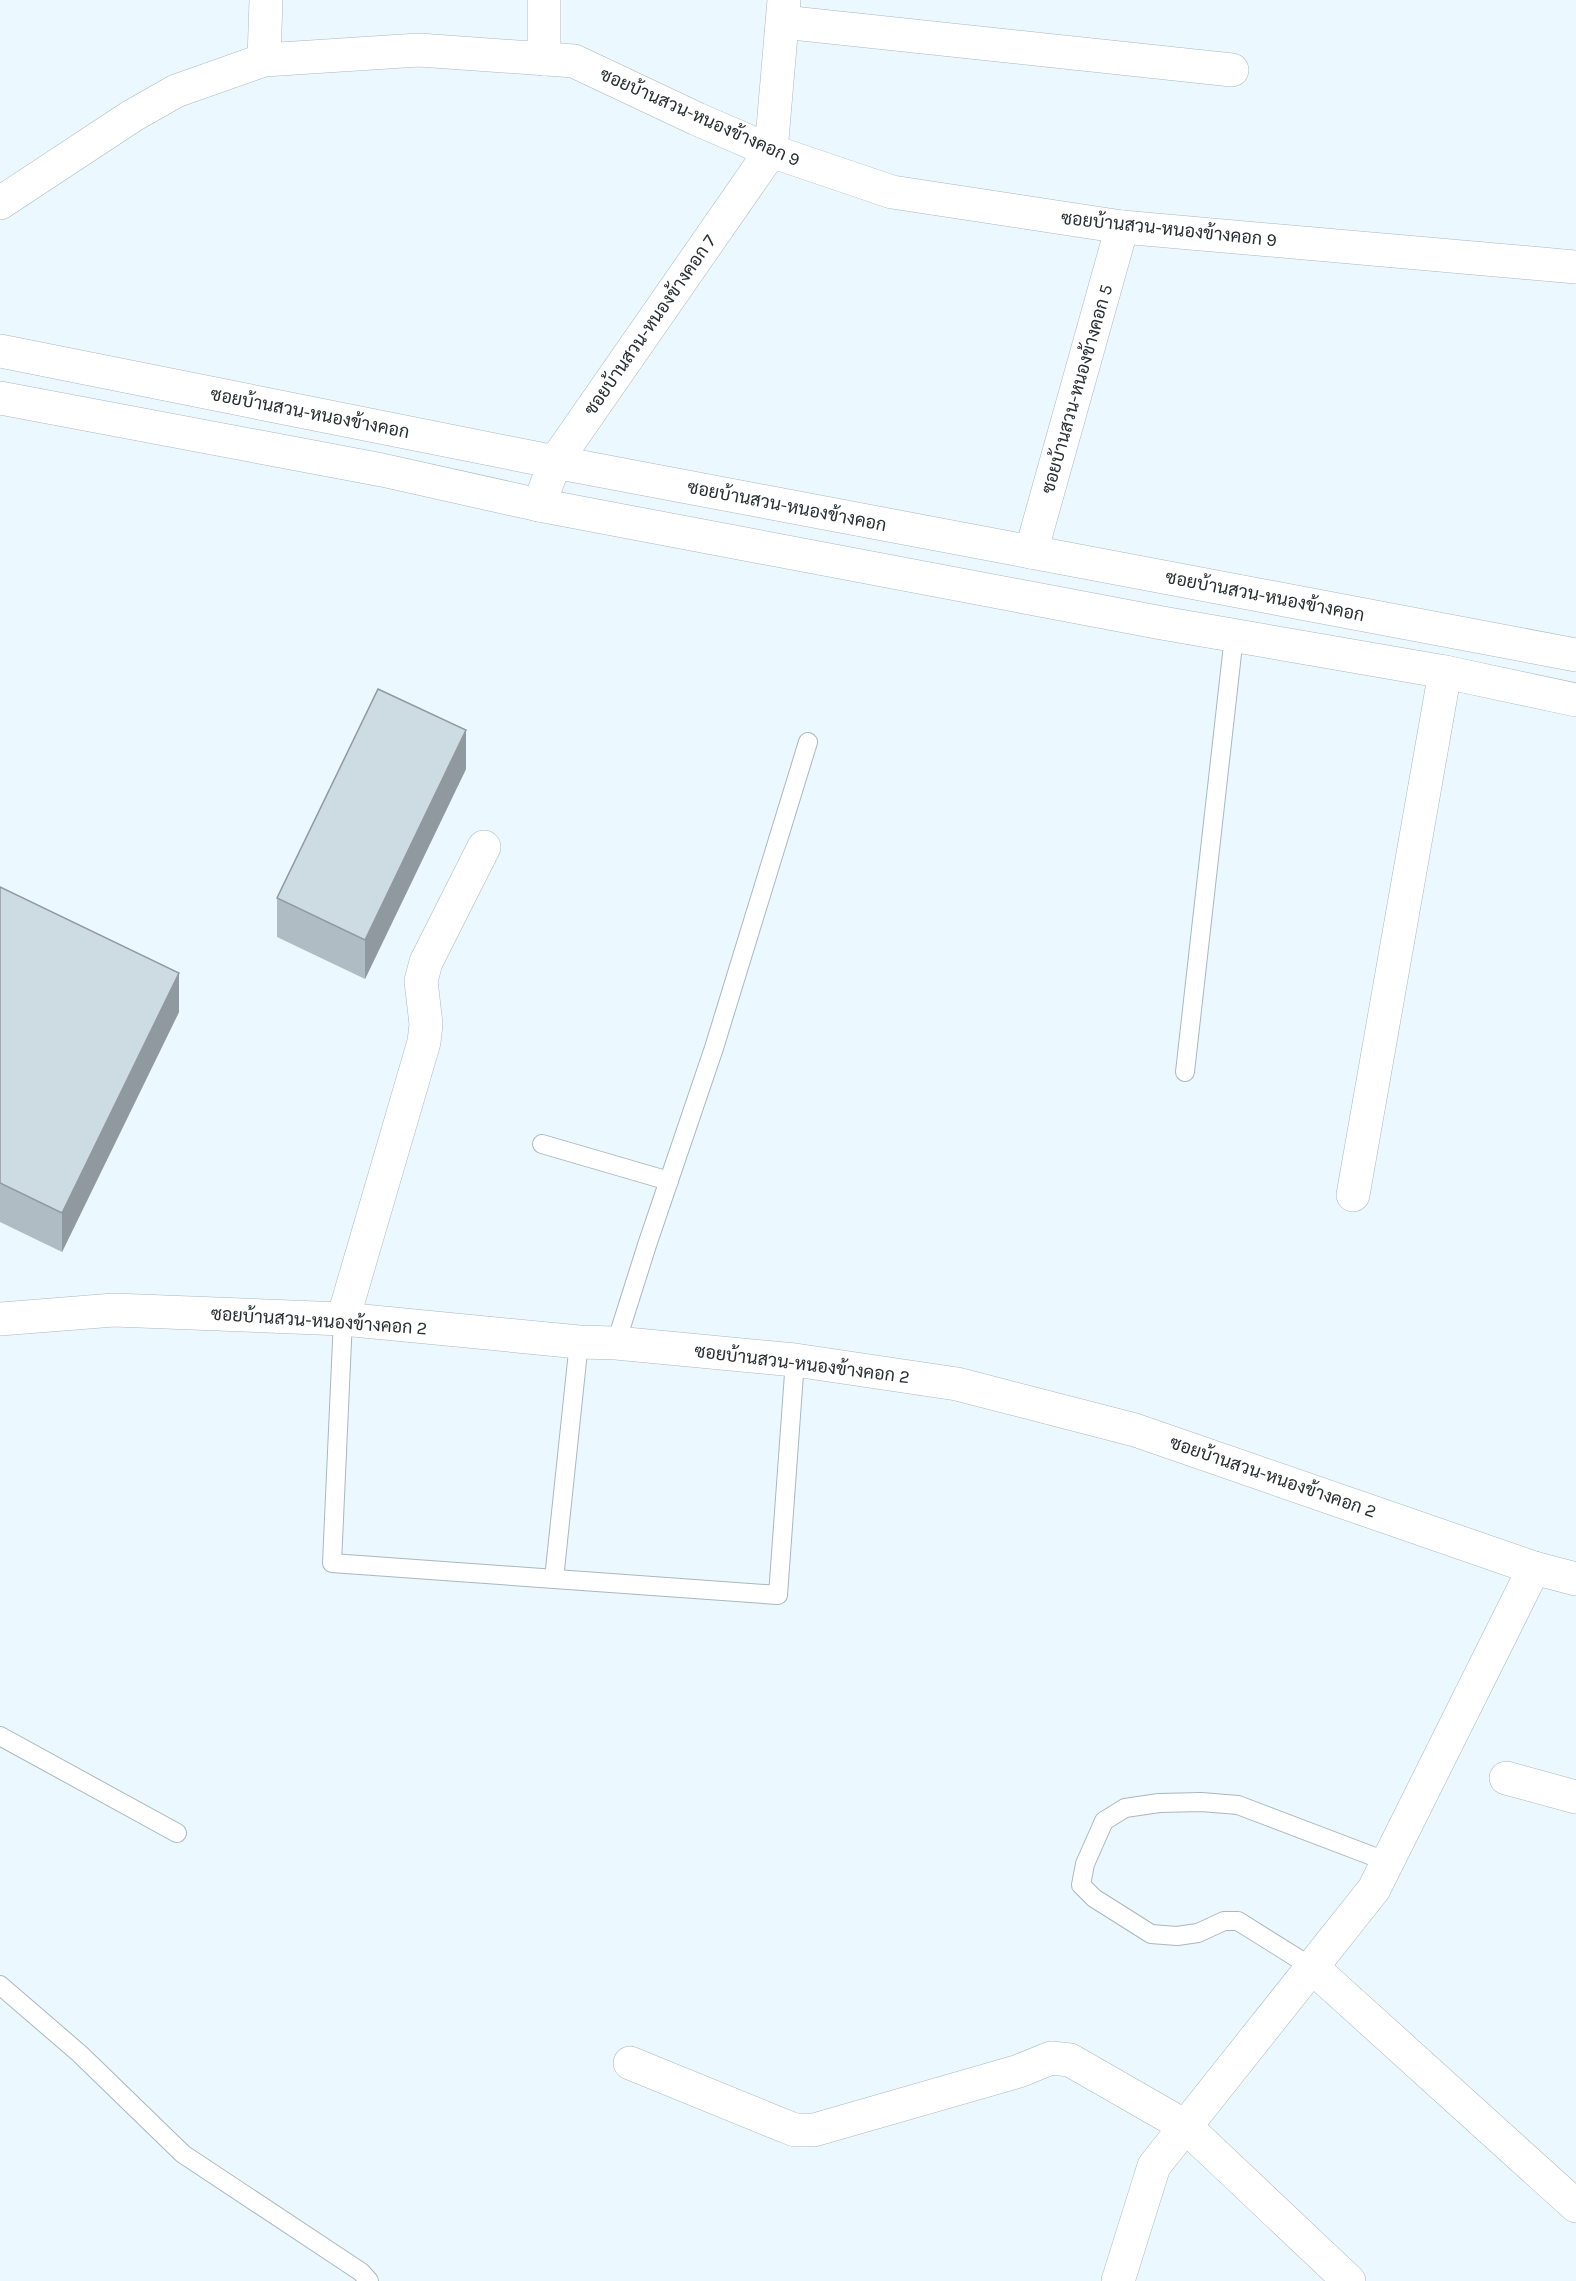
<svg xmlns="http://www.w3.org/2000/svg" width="1576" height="2281" viewBox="0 0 1576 2281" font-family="Karla,Sarabun,sans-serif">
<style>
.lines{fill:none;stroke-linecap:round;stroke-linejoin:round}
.lane-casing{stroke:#a9b7bf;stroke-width:20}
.street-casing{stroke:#a9b7bf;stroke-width:34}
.secondary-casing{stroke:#a9b7bf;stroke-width:34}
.lane{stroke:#fff;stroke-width:18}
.street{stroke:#fff;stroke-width:33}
.secondary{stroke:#fff;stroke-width:33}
.wall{fill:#b0bcc3}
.shaded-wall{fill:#90999f}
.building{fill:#cddbe3;stroke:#90999f;stroke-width:1.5}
.labels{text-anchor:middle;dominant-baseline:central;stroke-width:5;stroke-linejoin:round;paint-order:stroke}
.street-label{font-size:18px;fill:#282e31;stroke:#fff}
</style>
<rect width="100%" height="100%" fill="#ecf8ff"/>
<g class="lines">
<g class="lane-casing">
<g id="lane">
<path d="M1185 1072 1234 636"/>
<path d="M542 1144 669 1181"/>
<path d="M343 1319 332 1563 778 1595 795 1360"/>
<path d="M616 1343 647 1245 714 1048 808 742"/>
<path d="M554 1579 579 1342"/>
<path d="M0 1736 177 1833"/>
<path d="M1313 1968 1238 1921H1224L1198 1933 1177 1936 1151 1934 1094 1898 1081 1885 1085 1864 1104 1821 1125 1808 1159 1803 1201 1802 1238 1805 1388 1862"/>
<path d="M0 1985 80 2054 183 2154 361 2272 369 2281"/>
</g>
</g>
<g class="street-casing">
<g id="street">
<path d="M544 0V59"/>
<path d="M783 22 1232 70"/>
<path d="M264 60 266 0"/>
<path d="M0 203 132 116 176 91 264 60 419 50 574 61 697 119 771 151 892 192 1122 227 1576 267"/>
<path d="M539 505 555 462 771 151 784 0"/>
<path d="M1031 552 1122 227"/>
<path d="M1353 1195 1445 672"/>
<path d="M0 1319 114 1310 343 1319 579 1342 616 1343 795 1360 957 1384 1135 1430 1534 1568 1576 1579"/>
<path d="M343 1319 424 1042 426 1024 421 981 426 962 484 847"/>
<path d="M1506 1778 1576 1797"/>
<path d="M1313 1968 1576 2206"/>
<path d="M630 2063 777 2123 795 2130H814L1019 2071 1051 2058 1070 2060 1185 2126 1349 2281"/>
<path d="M1118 2281 1154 2166 1374 1889 1534 1568"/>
</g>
</g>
<g class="secondary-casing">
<g id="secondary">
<path d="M0 351 555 462 1576 655"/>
<path d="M0 398 382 470 539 505 1162 623 1445 672 1576 700"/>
</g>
</g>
<use href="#lane" class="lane"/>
<use href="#street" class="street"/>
<use href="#secondary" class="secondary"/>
</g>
<g class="wall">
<path d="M466 769 365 979 277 937V898Z"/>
<path d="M0 887 179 1012 62 1252 0 1222Z"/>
</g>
<g class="shaded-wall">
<path d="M466 730V769L365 979V940Z"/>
<path d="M179 973V1012L62 1252V1213Z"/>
</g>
<g class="building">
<path d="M378 689 466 730 365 940 277 898Z"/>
<path d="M0 887 179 973 62 1213 0 1183Z"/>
</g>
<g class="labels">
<g class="street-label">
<text transform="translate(700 117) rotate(24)">ซอยบ้านสวน-หนองข้างคอก 9</text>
<text transform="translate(1169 229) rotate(6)">ซอยบ้านสวน-หนองข้างคอก 9</text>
<text transform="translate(650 325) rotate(-55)">ซอยบ้านสวน-หนองข้างคอก 7</text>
<text transform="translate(1077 389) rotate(-74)">ซอยบ้านสวน-หนองข้างคอก 5</text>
<text transform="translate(310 413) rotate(11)">ซอยบ้านสวน-หนองข้างคอก</text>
<text transform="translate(787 506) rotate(11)">ซอยบ้านสวน-หนองข้างคอก</text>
<text transform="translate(1265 596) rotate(11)">ซอยบ้านสวน-หนองข้างคอก</text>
<text transform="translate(319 1321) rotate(4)">ซอยบ้านสวน-หนองข้างคอก 2</text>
<text transform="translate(802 1364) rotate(7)">ซอยบ้านสวน-หนองข้างคอก 2</text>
<text transform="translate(1273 1477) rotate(19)">ซอยบ้านสวน-หนองข้างคอก 2</text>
</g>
</g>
</svg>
